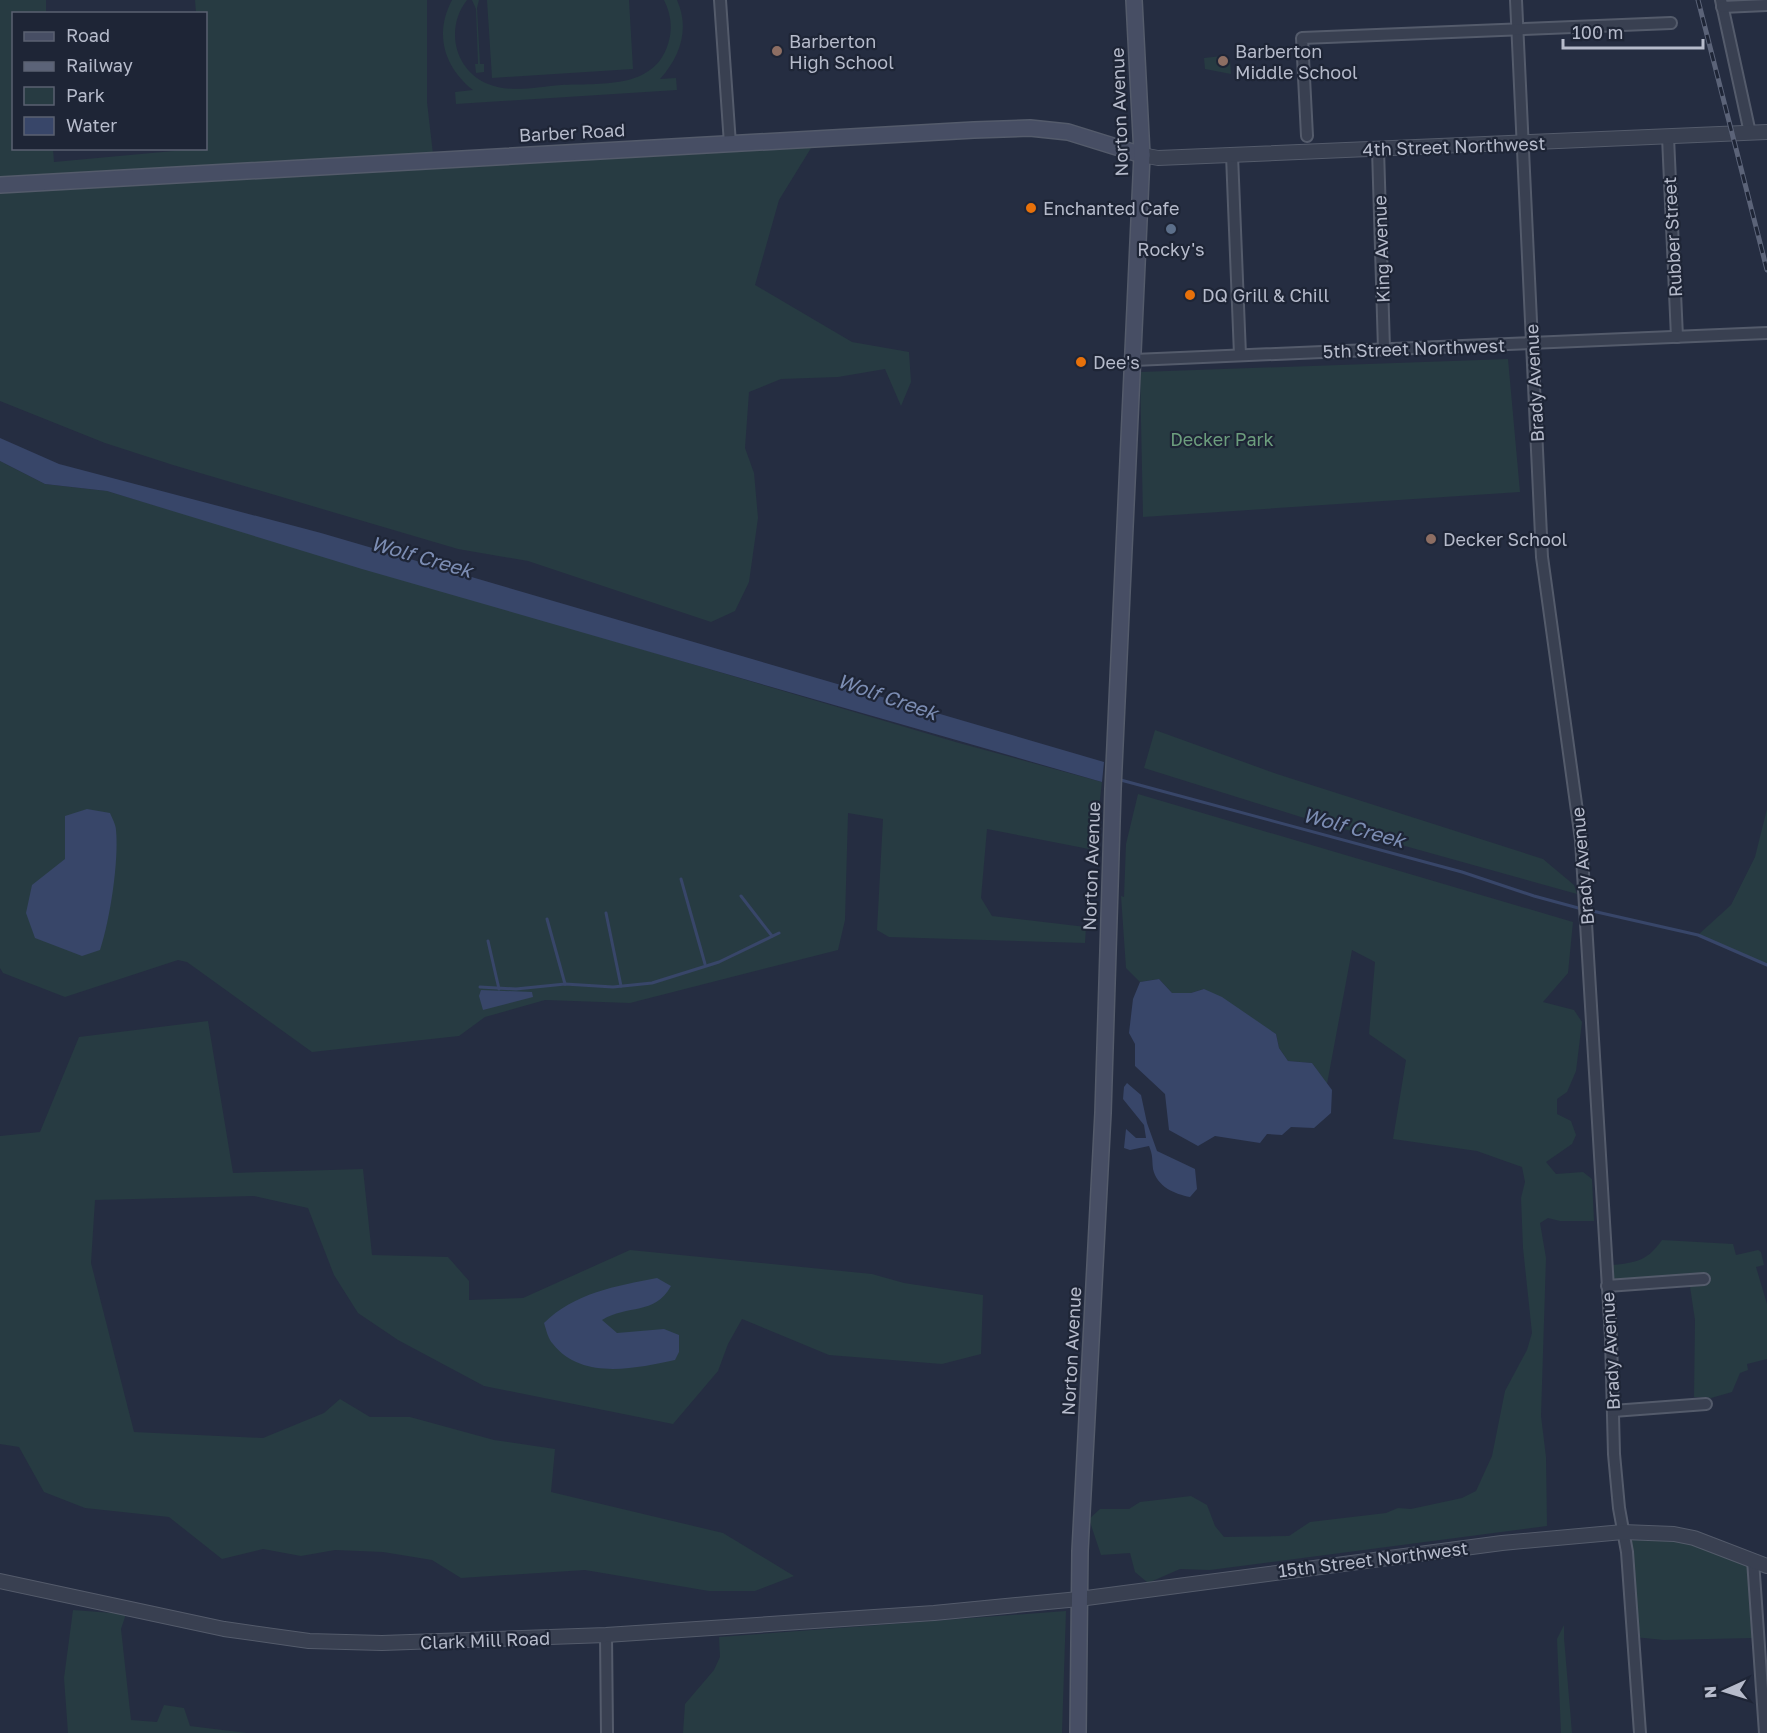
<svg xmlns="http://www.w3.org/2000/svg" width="1767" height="1733" viewBox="0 0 1767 1733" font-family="'Golos Text',sans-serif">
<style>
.green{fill:#273b42}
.water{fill:#384669}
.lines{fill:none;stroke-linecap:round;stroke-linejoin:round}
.stream{stroke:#384669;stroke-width:3}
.minor-casing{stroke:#545b6b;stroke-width:14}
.tertiary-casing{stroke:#545b6b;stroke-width:16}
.secondary-casing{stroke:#545b6b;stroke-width:18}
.minor{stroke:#394051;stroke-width:10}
.tertiary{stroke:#394051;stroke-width:14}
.secondary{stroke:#474e64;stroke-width:15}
.rail-casing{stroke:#5b6378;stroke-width:5}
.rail{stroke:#1e2536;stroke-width:3;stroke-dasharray:9;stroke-linecap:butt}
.education-dot{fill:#8d6e63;stroke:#1e2536;stroke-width:2}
.food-dot{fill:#e8710a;stroke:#1e2536;stroke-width:2}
.service-dot{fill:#5c6f8a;stroke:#1e2536;stroke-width:2}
.labels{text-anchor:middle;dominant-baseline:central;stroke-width:4.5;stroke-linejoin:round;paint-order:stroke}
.poi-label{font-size:18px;fill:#b6bbcb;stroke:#1e2536;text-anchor:start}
.street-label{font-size:18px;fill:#b6bbcb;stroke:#1e2536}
.park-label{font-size:18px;fill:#6c9d7d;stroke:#1e2536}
.water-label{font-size:20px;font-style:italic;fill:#7c8db3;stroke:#1e2536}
</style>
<rect width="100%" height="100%" fill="#252d41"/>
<g class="green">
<path d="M0 0H46V13L14 14V148L53 149 54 162 206 148V14L196 13 195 0H427V102L433 154 816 140 779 200 755 285 852 342 909 352 911 382 901 406 885 369 838 377 781 379 749 392 745 448 754 473 758 518 749 582 735 611 711 622 528 561 458 549 173 465 105 443 0 401Z"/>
<path d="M452 0H467C445 28 454 70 488 84 509 93 538 87 561 85 599 83 654 90 668 44 673 29 671 14 664 0H677C690 29 680 57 660 79L676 78 677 90 456 104 455 92 473 90C444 67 434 34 452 0Z"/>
<path d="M472 0H479L477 8 480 64H484V72L476 73 475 64H478L476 9Z"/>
<path d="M487 0H629L633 69 492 78Z"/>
<path d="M1222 56 1230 59 1231 74 1205 69 1204 58Z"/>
<path d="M1508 359 1520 492 1143 517 1140 372Z"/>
<path d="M0 461 45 484 107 491 959 743 1102 782 1094 850 987 829 981 898 992 916 1086 927 1085 943 889 937 877 930 883 819 848 813 845 920 838 950 630 1003 545 1000 485 1017 459 1036 312 1052 187 962 178 960 65 997 3 973 0 968Z"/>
<path d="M1155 730 1277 774 1543 859 1574 885 1577 894 1301 817 1144 768Z"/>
<path d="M1138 794 1573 922 1568 973 1543 1002 1574 1010 1582 1022 1576 1071 1567 1092 1557 1099V1114L1571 1121 1576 1135 1572 1144 1546 1162 1556 1174 1583 1172 1592 1179 1594 1221H1560L1548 1218 1540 1223 1546 1258 1541 1416 1546 1457 1547 1526 1210 1570 1180 1569 1148 1583 1135 1572 1130 1553 1101 1555 1089 1519 1100 1509H1129L1140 1502 1191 1496 1207 1505 1215 1526 1224 1537 1289 1536 1310 1522 1386 1513 1398 1508 1411 1509 1462 1498 1476 1491 1492 1456 1505 1391 1527 1350 1532 1333 1523 1248 1521 1198 1525 1182 1522 1167 1477 1151 1393 1139 1406 1060 1369 1034 1375 962 1352 950 1327 1084 1312 1063 1288 1061 1279 1048 1276 1034 1204 989 1191 993H1172L1159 979 1140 982 1126 968 1121 896 1124 897 1126 844Z"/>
<path d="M1767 809V965L1698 935 1731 905 1755 857Z"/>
<path d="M208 1021 233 1173 363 1169 372 1255 448 1257 469 1281V1300L523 1298 630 1250 872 1274 904 1283 983 1295 981 1354 942 1364 829 1355 742 1319 728 1344 718 1371 673 1424 484 1386 398 1340 358 1313 334 1275 308 1208 254 1196 95 1200 91 1263 134 1432 263 1438 324 1413 340 1399 370 1417H410L494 1440 555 1449 551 1492 723 1533 794 1576 755 1591H709L585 1570 461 1578 432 1560 383 1552 335 1550 301 1556 263 1549 222 1559 169 1517 85 1508 44 1492 19 1447 0 1444V1136L40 1132 79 1037Z"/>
<path d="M1662 1240 1733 1244 1736 1255 1758 1250 1761 1252 1764 1265 1756 1267 1767 1304V1359L1747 1364 1748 1370 1740 1373 1732 1392 1711 1398 1694 1397 1695 1320 1689 1280 1607 1286 1606 1266C1634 1262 1645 1264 1662 1240Z"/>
<path d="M1627 1535 1674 1537 1750 1561 1754 1638 1664 1640 1634 1637Z"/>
<path d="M73 1610 126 1614 121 1629 131 1720 157 1722 164 1705 184 1708 190 1726 247 1733H68L64 1678Z"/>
<path d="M1066 1611 1062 1733H683L685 1704 714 1670 720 1657 719 1637Z"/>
<path d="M1564 1625V1638L1572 1733H1561L1557 1639Z"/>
</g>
<g class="water">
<path d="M0 438 59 464 321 533 1104 762 1102 782 362 569 107 491 45 484 0 461Z"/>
<path d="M87 809 110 813C112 818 116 825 116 830 119 861 110 920 100 950L82 956 35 938 26 913 32 885 65 859V816Z"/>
<path d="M1159 979 1172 993H1191L1204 989 1222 997 1276 1034 1279 1048 1288 1061 1312 1063 1332 1090 1331 1113 1314 1128 1291 1127 1282 1135 1267 1134 1260 1143 1215 1136 1198 1146 1169 1130 1165 1094 1135 1066V1044L1129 1033 1133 999 1140 982Z"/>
<path d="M481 990 532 992 533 997 483 1010 479 996Z"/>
<path d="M1127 1083 1141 1095 1147 1123 1157 1151 1195 1169 1197 1189 1190 1197C1175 1194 1157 1187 1153 1169 1152 1160 1153 1155 1149 1146L1130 1150 1124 1148 1126 1129 1136 1138H1146L1144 1125 1123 1099 1124 1087Z"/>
<path d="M657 1278 671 1286C654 1316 628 1304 602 1320L617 1333 664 1329 679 1335V1352L675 1360C637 1368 582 1381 553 1344 548 1339 546 1329 544 1323 574 1293 616 1286 657 1278Z"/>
</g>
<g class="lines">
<g class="stream">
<path d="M1117 779 1462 872 1534 896 1582 909"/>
<path d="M681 879 705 964"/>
<path d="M741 896 772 936"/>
<path d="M1588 910 1698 935 1767 965"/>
<path d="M606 913 621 986"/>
<path d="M547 919 565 984"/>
<path d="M488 941 499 989"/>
<path d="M480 987 516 989 565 984 613 987 652 983 719 962 779 933"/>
</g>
<g class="minor-casing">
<g id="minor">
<path d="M720 0 730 144"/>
<path d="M1516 0 1542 557 1581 840 1611 1338 1614 1454 1619 1508 1627 1552 1640 1733"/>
<path d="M1721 0 1750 133"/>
<path d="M1722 7 1767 5"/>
<path d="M1307 136 1302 38 1671 23"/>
<path d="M1668 137 1677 337"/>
<path d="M1378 149 1384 349"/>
<path d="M1232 155 1240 355"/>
<path d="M1134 360 1767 333"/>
<path d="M1607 1286 1704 1279"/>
<path d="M1613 1411 1706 1404"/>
<path d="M1753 1560 1765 1733"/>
<path d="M606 1635 607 1733"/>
</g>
</g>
<g class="tertiary-casing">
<g id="tertiary">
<path d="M1142 155 1158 158 1767 132"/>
<path d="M0 1581 224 1629 309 1641 382 1643 606 1635 934 1613 1079 1599 1502 1543 1623 1532 1674 1534 1694 1538 1767 1566"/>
</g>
</g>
<g class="secondary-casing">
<g id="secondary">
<path d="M0 185 974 130 1030 128 1068 132 1142 155"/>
<path d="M1078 1733 1080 1551 1103 1113 1113 789 1142 155 1134 0"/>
</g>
</g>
<use href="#minor" class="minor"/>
<use href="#tertiary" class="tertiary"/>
<use href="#secondary" class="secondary"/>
<g class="rail-casing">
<path id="rail" d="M1698 0 1767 270"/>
</g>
<use href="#rail" class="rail"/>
</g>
<g class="education-dot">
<circle cx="777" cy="51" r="6"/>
<circle cx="1223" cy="61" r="6"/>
<circle cx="1431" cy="539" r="6"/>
</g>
<g class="food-dot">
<circle cx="1031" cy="208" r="6"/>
<circle cx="1190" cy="295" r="6"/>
<circle cx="1081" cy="362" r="6"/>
</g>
<circle class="service-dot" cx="1171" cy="229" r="6"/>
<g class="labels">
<g class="poi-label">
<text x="789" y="41">Barberton<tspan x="789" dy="21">High School</tspan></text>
<text x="1235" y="51">Barberton<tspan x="1235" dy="21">Middle School</tspan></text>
<text x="1043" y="208">Enchanted Cafe</text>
<text x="1171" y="249" text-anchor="middle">Rocky's</text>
<text x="1202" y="295">DQ Grill &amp; Chill</text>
<text x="1093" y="362">Dee's</text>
<text x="1443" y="539">Decker School</text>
</g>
<g class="street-label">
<text transform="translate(1119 112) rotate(-92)">Norton Avenue</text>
<text transform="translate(572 132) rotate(-3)">Barber Road</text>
<text transform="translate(1454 146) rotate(-2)">4th Street Northwest</text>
<text transform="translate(1672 237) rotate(-93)">Rubber Street</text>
<text transform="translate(1381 249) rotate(-92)">King Avenue</text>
<text transform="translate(1414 348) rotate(-2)">5th Street Northwest</text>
<text transform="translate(1534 383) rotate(-93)">Brady Avenue</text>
<text transform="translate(1091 866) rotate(-88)">Norton Avenue</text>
<text transform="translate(1582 866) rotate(-95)">Brady Avenue</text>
<text transform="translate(1071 1351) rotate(-87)">Norton Avenue</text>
<text transform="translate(1610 1351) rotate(-93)">Brady Avenue</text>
<text transform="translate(1373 1559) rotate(-7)">15th Street Northwest</text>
<text transform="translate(485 1640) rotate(-2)">Clark Mill Road</text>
</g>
<g class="park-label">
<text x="1222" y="439">Decker Park</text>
</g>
<g class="water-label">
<text transform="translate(422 556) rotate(16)">Wolf Creek</text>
<text transform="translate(888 696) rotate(19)">Wolf Creek</text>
<text transform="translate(1354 827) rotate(15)">Wolf Creek</text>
</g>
</g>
<rect x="12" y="12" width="195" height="138" fill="#1e2536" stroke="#5b6172" stroke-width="1.5"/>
<rect x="24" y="32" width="30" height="9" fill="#474e64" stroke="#5b6172" stroke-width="1.5"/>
<text x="66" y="42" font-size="18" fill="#b6bbcb">Road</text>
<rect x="24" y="62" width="30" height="9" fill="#5b6378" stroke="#5b6172" stroke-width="1.5"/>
<text x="66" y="72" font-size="18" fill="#b6bbcb">Railway</text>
<rect x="24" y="87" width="30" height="18" fill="#273b42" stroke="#5b6172" stroke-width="1.5"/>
<text x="66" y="102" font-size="18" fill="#b6bbcb">Park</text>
<rect x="24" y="117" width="30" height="18" fill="#384669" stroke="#5b6172" stroke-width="1.5"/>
<text x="66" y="132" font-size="18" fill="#b6bbcb">Water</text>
<g transform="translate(1725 1691) rotate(266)" stroke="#1e2536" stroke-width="4.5" paint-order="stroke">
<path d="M0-4.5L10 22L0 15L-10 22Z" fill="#b6bbcb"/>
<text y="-9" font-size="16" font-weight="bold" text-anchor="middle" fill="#b6bbcb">N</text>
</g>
<path d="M1563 39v9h140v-9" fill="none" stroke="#b6bbcb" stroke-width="3"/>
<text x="1572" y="39" font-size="18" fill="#b6bbcb" stroke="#1e2536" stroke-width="4.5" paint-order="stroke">100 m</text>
</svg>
